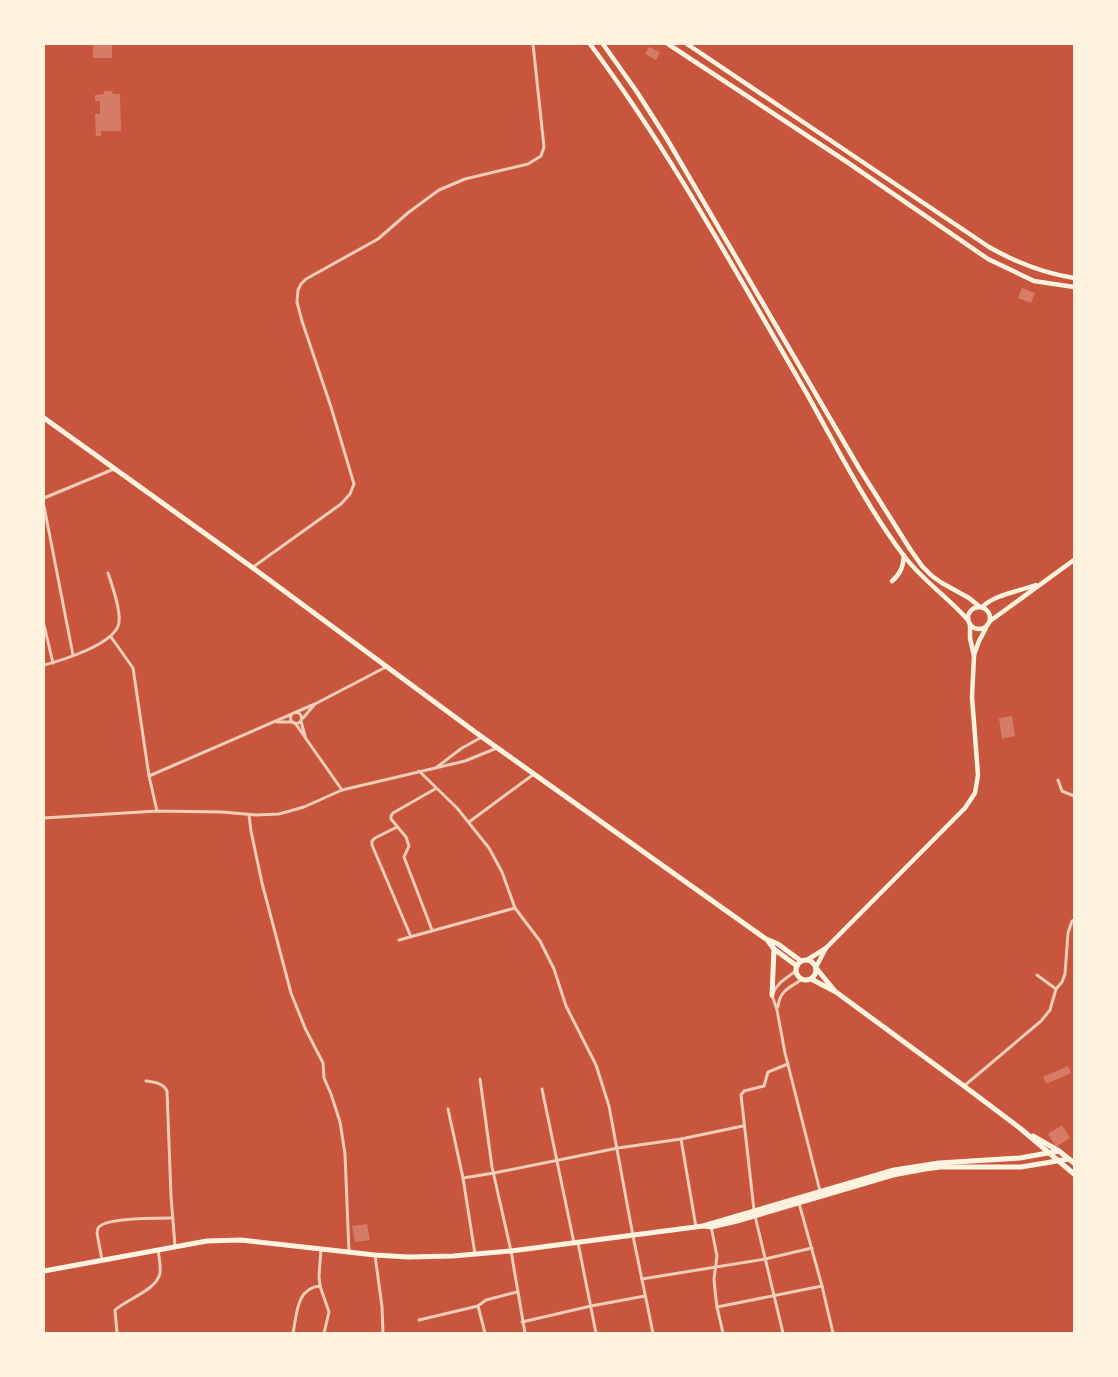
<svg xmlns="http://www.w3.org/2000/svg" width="1118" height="1377" viewBox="0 0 1118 1377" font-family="'Varela Round',sans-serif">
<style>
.building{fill:#d67c66}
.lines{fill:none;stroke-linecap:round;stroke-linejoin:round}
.minor{stroke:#f1ccb7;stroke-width:3}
.secondary{stroke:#fff3e0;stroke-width:4.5}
.primary{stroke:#fff3e0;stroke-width:5}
.trunk{stroke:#fff3e0;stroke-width:5}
</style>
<rect width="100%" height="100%" fill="#c8553d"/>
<g class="building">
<rect x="93" y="44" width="19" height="14"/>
<path d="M649 47 660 52 656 60 645 54Z"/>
<path d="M104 91H112L113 94H120L121 131H101V136H96L95 114H100V101H95V95L104 94Z"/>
<path d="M1022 288 1035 293 1031 303 1018 298Z"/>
<path d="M1012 716 1015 736 1002 739 999 718Z"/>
<path d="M1068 1066 1071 1073 1046 1084 1043 1077Z"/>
<path d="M1062 1125 1070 1138 1056 1147 1048 1134Z"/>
<path d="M367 1224 370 1240 355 1242 352 1226Z"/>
</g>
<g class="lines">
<g class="minor">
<path d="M44 498 114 469"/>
<path d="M44 506 73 655"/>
<path d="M253 567 341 504 350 494 354 484 331 407 302 321 297 302 298 290 301 284 306 279 378 239 409 212 439 190 465 179 528 164 541 156 544 147 533 44"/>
<path d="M44 625 53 663"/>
<path d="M111 637 133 668 149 776 157 811"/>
<path d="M44 665C63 660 111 645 118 626 123 615 112 585 108 573"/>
<path d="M296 712 315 704 386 667"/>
<circle cx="296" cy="718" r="5.5"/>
<path d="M303 718 315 704"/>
<path d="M301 721 305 736"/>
<path d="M277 722H293"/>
<path d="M295 723 342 790"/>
<path d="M437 767 462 748 482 737"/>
<path d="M419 771 457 808 489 848 502 872 515 908 540 941 554 969 566 1006 596 1065 609 1106 633 1236 653 1333"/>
<path d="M149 776 292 714"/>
<path d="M1058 780 1062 791 1074 796"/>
<path d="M249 815 251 831 262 883 291 993 305 1028 323 1063 324 1078 331 1094 340 1122 345 1154 349 1252"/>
<path d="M44 818 157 811 222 812 256 815 279 814 304 807 342 790 465 761 497 748"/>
<path d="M469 822 534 774"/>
<path d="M397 827 375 838 372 841V845L411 937"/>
<path d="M432 930 404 857 409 846 406 837 391 819V816L393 813 435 789"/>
<path d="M399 940 515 908"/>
<path d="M796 971C786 978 777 983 772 995L777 1010 785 1053 820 1191"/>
<path d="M1037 975 1056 989"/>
<path d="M778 1007C779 991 790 987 803 979"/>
<path d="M480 1079 492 1167 511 1251 525 1333"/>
<path d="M146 1081C154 1082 163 1083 167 1091L171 1196 175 1246"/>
<path d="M964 1086 1041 1021 1050 1010 1056 989 1062 982 1065 974 1068 933 1072 921 1074 920"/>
<path d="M542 1089 574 1243"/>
<path d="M448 1109 463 1178"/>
<path d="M681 1139 696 1227"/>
<path d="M799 1203 822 1286 833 1333"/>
<path d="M754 1210 741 1095 744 1091 764 1086 768 1072 788 1064"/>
<path d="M755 1216 783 1333"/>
<path d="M711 1226 717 1256 714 1279 715 1290 717 1307 723 1333"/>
<path d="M578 1243 596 1333"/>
<path d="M475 1254 463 1178 494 1173 618 1148 681 1139 743 1126"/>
<path d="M375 1255 382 1307 383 1333"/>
<path d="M102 1260 97 1233C98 1229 97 1228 100 1226 109 1218 159 1218 172 1218"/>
<path d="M642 1279 765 1259 812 1248"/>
<path d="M320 1286 329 1312 324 1333"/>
<path d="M717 1307 822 1286"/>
<path d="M419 1320 478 1306"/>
<path d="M522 1322 591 1306 645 1296"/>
<path d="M117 1333 115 1310C127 1299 157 1290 160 1273 161 1266 159 1257 158 1250"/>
<path d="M293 1333C297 1315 296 1288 320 1286L319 1277 321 1249"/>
<path d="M485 1333 478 1306 486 1300 517 1292"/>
</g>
<g class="secondary">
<path d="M590 44C672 154 738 276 807 394 837 448 867 507 904 556 923 581 948 597 968 620"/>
<path d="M603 44 637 92 667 139 859 468 910 549 922 566 932 576 942 583 969 598 980 607"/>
<path d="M668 44 847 162 988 259 1034 281 1074 287"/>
<path d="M687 44 989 247C1017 263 1043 273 1074 278"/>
<path d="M892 581C901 573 903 567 904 555"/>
<path d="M982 607C996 594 1017 592 1036 585"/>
<circle cx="979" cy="618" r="11"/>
<path d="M990 621 1074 560"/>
<path d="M974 655 979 641 986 628"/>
<path d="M807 960 826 948 965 808 975 793 978 775 972 697 974 656 970 638V624"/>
<path d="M816 967 826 948"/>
</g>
<g class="primary">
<path d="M704 1226 711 1227 737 1221 893 1175 925 1169 940 1167H1021L1069 1159"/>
<path d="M44 1271 207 1241 241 1240 375 1255 408 1257 453 1256 511 1251 703 1226 894 1170 939 1163 1020 1158 1059 1151"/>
</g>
<g class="trunk">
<path d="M44 418 253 568 482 737 766 939 778 944 801 961"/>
<path d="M768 941 774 949 797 966"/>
<circle cx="806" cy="970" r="10"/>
<path d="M816 968 834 990"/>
<path d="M811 979 836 992 964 1086 1021 1129 1074 1174"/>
<path d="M772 995 774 949"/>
<path d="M1033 1136 1059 1151 1074 1163"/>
</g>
</g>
<rect width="1118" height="1377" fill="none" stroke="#fff3e0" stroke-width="90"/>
</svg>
